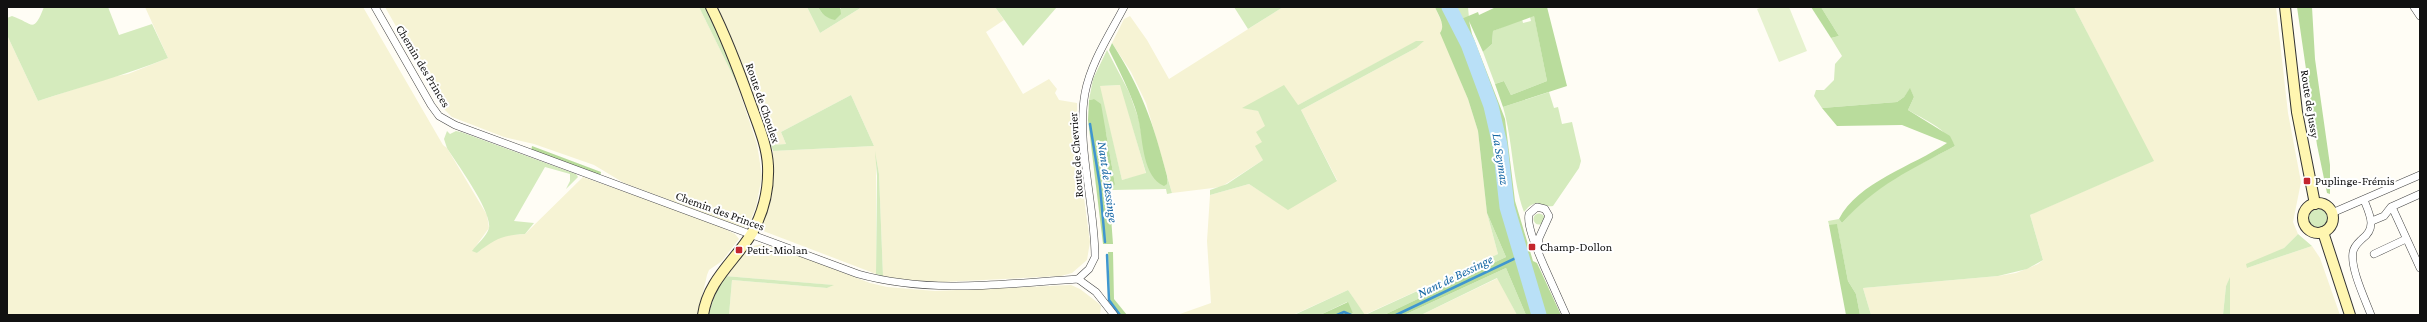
<svg xmlns="http://www.w3.org/2000/svg" width="2427" height="322" viewBox="0 0 2427 322" font-family="'Crimson Pro',serif">
<style>
.farmland{fill:#f6f3d4}
.green{fill:#d5ebbd;fill-rule:evenodd}
.forest{fill:#b9dc9c}
.pitch{fill:#e6f2cf}
.lines{fill:none;stroke-linecap:round;stroke-linejoin:round}
.stream{stroke:#3f96cf;stroke-width:2.5}
.river{stroke:#b9e0f7;stroke-width:15}
.street-casing{stroke:#444;stroke-width:8}
.secondary-casing{stroke:#333;stroke-width:12}
.street{stroke:#fff;stroke-width:7}
.secondary{stroke:#fff6b0;stroke-width:10}
.poi-dot{fill:#c4262e;stroke:#fff;stroke-width:1.5}
.labels{text-anchor:middle;dominant-baseline:central;stroke-width:4;stroke-linejoin:round;paint-order:stroke}
.street-label{font-size:12px;fill:#111;stroke:#fff}
.poi-label{font-size:12px;fill:#111;stroke:#fff;text-anchor:start}
.water-label{font-size:13px;font-style:italic;fill:#1768a6;stroke:#fff}
</style>
<rect width="100%" height="100%" fill="#fffdf5"/>
<g class="farmland">
<path d="M145 7H363L443 145 447 148 487 215 489 228 473 250 477 253 493 240 506 235 525 234 583 177 715 224 735 234 739 239 722 261 709 270 707 275 698 315H7V35L38 101 112 77 128 74 168 58Z"/>
<path d="M385 7H699L737 84 757 144 762 176 756 207 751 219 744 228 624 183 594 165 534 144 504 137 452 117 442 107Z"/>
<path d="M718 7H807L820 33 862 7H995L1004 20 986 32 1023 94 1049 79 1057 89 1055 93 1059 100 1077 103 1078 154 1090 242 1087 260 1072 273 1061 276 944 282 904 280 883 276 879 174 876 157V274L761 230 772 187 773 151 874 146 851 95 781 132 786 144 771 145 736 49Z"/>
<path d="M1283 7H1435L1442 23 1443 29 1441 33 1468 99 1478 131 1487 213 1498 254 1364 315 1348 290 1293 315H1177L1211 303 1207 241 1210 195 1249 184 1288 209 1337 180 1301 110 1416 48 1406 47 1298 105 1243 107 1258 111 1266 126 1262 142 1263 160 1221 187 1172 193 1146 103 1131 72 1112 43 1124 19 1130 16 1147 40 1169 79Z"/>
<path d="M2074 7H2276L2288 113 2301 182 2293 222 2298 234 2284 248 2247 268 2312 246 2320 258 2340 315H2230V278L2226 286 2223 315H1871L1863 288 1998 276 2016 273 2038 264 2043 260 2030 215 2153 161Z"/>
<path d="M1121 85 1146 174 1122 180 1099 86Z"/>
<path d="M762 244 805 258 870 283 887 287 935 291 1071 285 1080 289 1097 302 1101 306 1100 315H729L732 280 827 288 833 285 725 276 746 250 753 246Z"/>
<path d="M1498 278 1517 315H1421Z"/>
</g>
<g class="green">
<path d="M44 7H108L119 35 152 24 168 58C125 75 81 87 38 101L7 35V18L12 16C33 23 33 35 44 7Z"/>
<path d="M699 7H706L723 43 737 84Z"/>
<path d="M807 7H818L822 13 841 9 840 7H862L820 33Z"/>
<path d="M995 7H1057L1023 46Z"/>
<path d="M1234 7H1283L1248 29Z"/>
<path d="M1446 7H1468L1469 18 1454 22Z"/>
<path d="M1821 7H2074L2154 161 2030 215 2043 260 2027 269 1998 276 1863 288 1871 315H1860L1856 294 1848 281 1837 225H1829L1828 221 1839 219 1842 223 1861 202 1897 176 1955 146C1945 128 1925 120 1908 110L1914 97 1910 89 1904 97 1897 102 1822 108 1814 96 1816 90H1824L1834 80 1835 64 1842 56 1831 38 1839 36Z"/>
<path d="M2279 7 2293 111 2303 172 2291 112Z"/>
<path d="M1534 15 1547 81 1511 95 1504 81 1495 84 1483 52 1492 44 1493 31 1522 19 1523 23 1531 21 1530 17Z"/>
<path d="M1416 41H1424L1416 48 1301 110 1337 181 1288 210 1249 184 1210 195V190L1227 184 1263 160 1255 146 1262 142 1256 132 1265 126 1258 111 1242 108 1284 85 1298 105Z"/>
<path d="M1107 50 1129 92 1139 120 1145 154 1167 184V176L1172 193 1167 194 1166 189 1113 190 1115 184 1106 133 1094 99 1089 100 1093 79ZM1120 85 1146 173 1122 180 1100 86Z"/>
<path d="M1549 92 1554 108 1558 107 1562 124 1572 122 1581 161 1579 168 1553 206C1540 208 1537 196 1524 212 1512 179 1513 141 1503 107Z"/>
<path d="M851 95 874 146 773 151 771 145 786 144 781 132Z"/>
<path d="M447 131 450 134 456 131 461 132 576 174 578 177 566 189 570 181V174L545 167 514 221 534 223 525 234C502 235 495 239 477 253L472 251C477 244 487 236 489 228 492 211 457 164 447 148L444 139Z"/>
<path d="M875 151 879 174 883 276 876 274 877 176Z"/>
<circle cx="2318" cy="219" r="10"/>
<path d="M1487 213 1506 257 1384 315H1349L1353 313 1347 302 1320 315H1294L1348 290 1365 315 1498 254Z"/>
<circle cx="1539" cy="219" r="5.5"/>
<path d="M2298 234 2312 246 2247 268 2246 264 2284 248Z"/>
<path d="M1506 268 1526 315H1517L1497 278 1421 315H1404Z"/>
<path d="M725 276 834 285 827 288 732 280 729 315H708L718 287Z"/>
<path d="M2230 277V315H2223L2226 286Z"/>
</g>
<g class="forest">
<path d="M818 7H840L841 14 835 20C826 18 823 15 818 7Z"/>
<path d="M1435 7H1446L1454 22 1478 12 1479 15 1496 7H1547L1567 86 1503 107 1495 84 1504 81 1511 95 1547 81 1534 16 1493 31 1492 44 1483 52 1469 21 1472 34 1505 119 1515 201 1533 261 1537 263 1561 315H1526L1506 268 1404 315H1384L1506 257 1487 213 1478 131 1468 99 1440 33C1446 25 1438 15 1435 7Z"/>
<path d="M1811 7H1821L1839 36 1831 38Z"/>
<path d="M2297 7H2312L2315 59 2330 165V194L2327 193 2317 145Z"/>
<path d="M1112 43C1142 90 1153 122 1167 176V184L1164 186C1143 177 1143 142 1139 122 1137 112 1133 102 1129 92 1123 78 1116 64 1109 50Z"/>
<path d="M1910 88 1914 97 1908 110 1950 136 1955 146C1912 169 1876 185 1842 223L1839 219C1858 182 1913 166 1947 143L1902 125 1837 126 1822 108 1897 102 1904 97Z"/>
<path d="M1094 99 1101 104 1115 184 1113 190H1109L1113 244H1103L1088 120 1089 100Z"/>
<path d="M532 146 601 172 600 176 531 151Z"/>
<path d="M1837 224 1848 281 1856 294 1860 315H1846L1829 225Z"/>
<path d="M1108 252H1113L1114 299 1127 315H1121L1110 300Z"/>
<path d="M1348 302 1353 313 1349 315H1320Z"/>
</g>
<path class="pitch" d="M1763 7H1789L1807 51 1779 62 1757 9Z"/>
<g class="lines">
<g class="stream">
<path d="M1090 124 1100 186 1105 242"/>
<path d="M1107 255 1109 300 1120 315"/>
<path d="M1337 315 1344 312 1351 315"/>
<path d="M1396 315 1522 255"/>
</g>
<path class="river" d="M1449 7 1468 44 1491 106 1500 145 1507 207 1539 315"/>
<g class="street-casing">
<g id="street">
<path d="M375 7 431 105 439 116 455 125 858 274C930 294 1004 284 1078 279L1096 292 1114 315"/>
<path d="M2414 7 2420 16"/>
<path d="M2364 200C2370 215 2377 228 2362 239 2358 243 2354 246 2353 252 2350 268 2365 299 2371 315"/>
<path d="M2392 207 2420 268"/>
<path d="M2332 213 2420 175"/>
<path d="M2372 221 2384 216 2391 207 2420 194"/>
<path d="M1538 251 1539 238 1549 216 1545 209 1537 207 1529 214C1526 226 1539 254 1544 266L1566 315"/>
<path d="M2374 254 2406 239"/>
<path d="M1078 279 1089 269 1095 257C1095 206 1076 142 1085 93 1091 62 1110 34 1124 7"/>
</g>
</g>
<g class="secondary-casing">
<g id="secondary">
<path d="M2285 7 2297 112 2315 204"/>
<circle cx="2318" cy="218" r="15"/>
<path d="M2323 232 2350 315"/>
<path d="M703 315C708 280 735 261 752 233 763 213 769 189 768 166 767 145 758 125 751 105 739 71 727 39 711 7"/>
</g>
</g>
<use href="#street" class="street"/>
<use href="#secondary" class="secondary"/>
</g>
<g class="poi-dot">
<rect x="2303" y="177" width="8" height="8" rx="2"/>
<rect x="1528" y="243" width="8" height="8" rx="2"/>
<rect x="735" y="246" width="8" height="8" rx="2"/>
</g>
<g class="labels">
<g class="street-label">
<text transform="translate(423 66) rotate(59)">Chemin des Princes</text>
<text transform="translate(763 103) rotate(71)">Route de Choulex</text>
<text transform="translate(2310 104) rotate(81)">Route de Jussy</text>
<text transform="translate(1076 155) rotate(-94)">Route de Chevrier</text>
<text transform="translate(720 211) rotate(20)">Chemin des Princes</text>
</g>
<g class="poi-label">
<text x="2315" y="181">Puplinge-Frémis</text>
<text x="1540" y="247">Champ-Dollon</text>
<text x="747" y="250">Petit-Miolan</text>
</g>
<g class="water-label">
<text transform="translate(1501 159) rotate(81)">La Seymaz</text>
<text transform="translate(1108 182) rotate(82)">Nant de Bessinge</text>
<text transform="translate(1455 276) rotate(-26)">Nant de Bessinge</text>
</g>
</g>
<rect width="2427" height="322" fill="none" stroke="#111111" stroke-width="16"/>
</svg>
